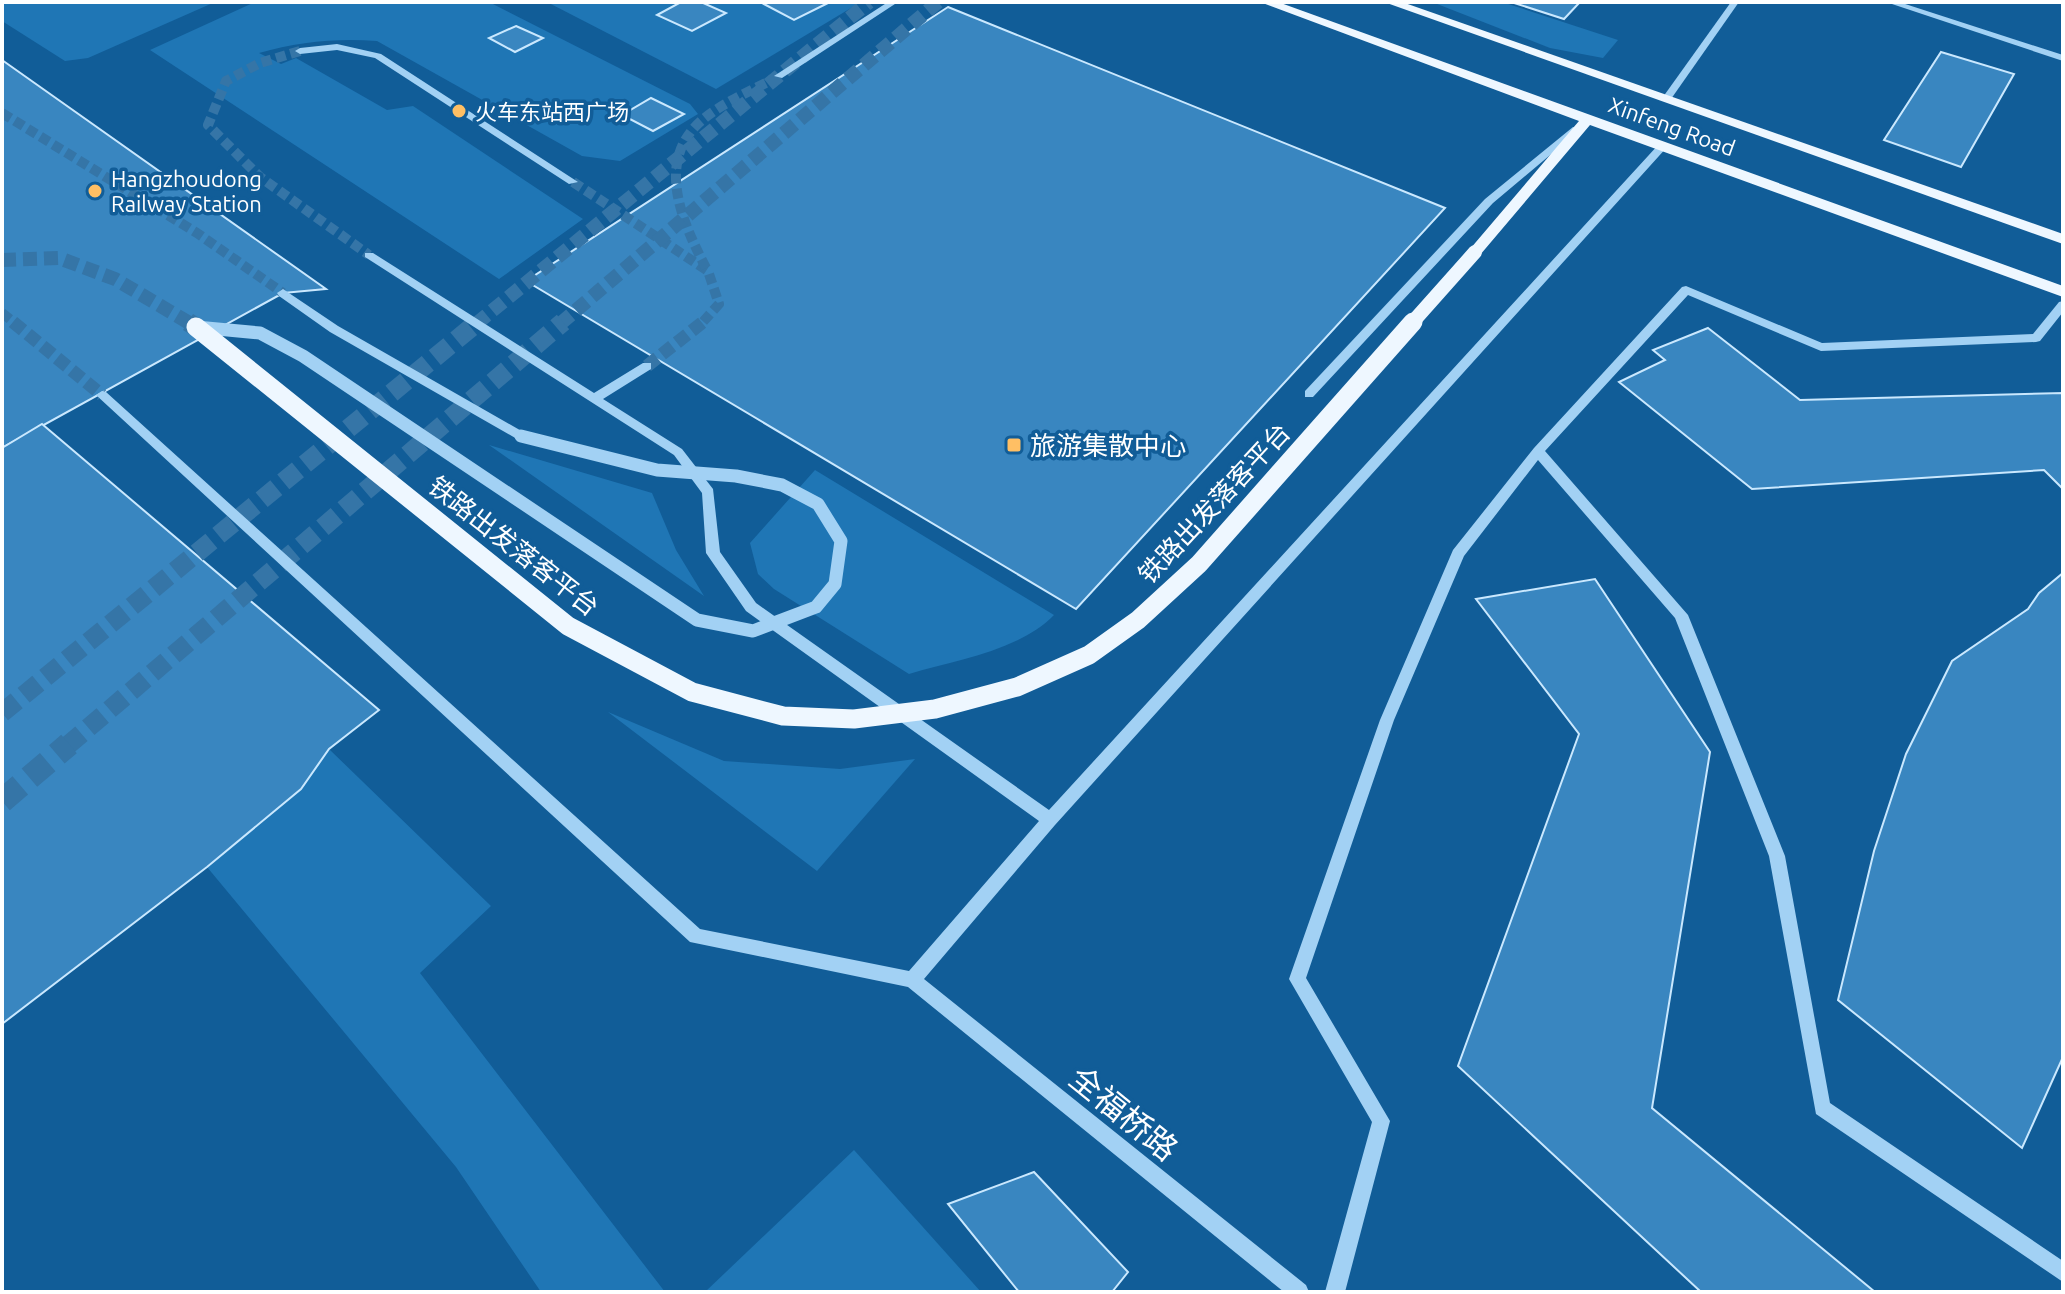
<svg xmlns="http://www.w3.org/2000/svg" width="2065" height="1294" viewBox="0 0 2065 1294" font-family="Ubuntu,'Noto Sans SC',sans-serif">
<style>
.green{fill:#1f76b5}
.building{fill:#3986c0;stroke:#cae8fe;stroke-width:2}
.lines{fill:none;stroke-linecap:round;stroke-linejoin:round}
.minor-tunnel-far1{stroke:#3575a7;stroke-width:10;stroke-dasharray:10 5;stroke-linecap:butt}
.minor-tunnel{stroke:#3575a7;stroke-width:13;stroke-dasharray:13 6;stroke-linecap:butt}
.major-tunnel-far2{stroke:#3575a7;stroke-width:14;stroke-dasharray:14 7;stroke-linecap:butt}
.major-tunnel-far1{stroke:#3575a7;stroke-width:19;stroke-dasharray:19 9;stroke-linecap:butt}
.major-tunnel{stroke:#3575a7;stroke-width:24;stroke-dasharray:24 12;stroke-linecap:butt}
.minor{fill:#a2d1f4;fill-rule:evenodd}
.major{fill:#eef7ff;fill-rule:evenodd}
.minor-bridge{stroke:#a2d1f4;stroke-width:13}
.major-bridge-far1{stroke:#eef7ff;stroke-width:14}
.major-bridge{stroke:#eef7ff;stroke-width:19}
.poi-dot{fill:#ffbf64;stroke:#115d98;stroke-width:3}
.labels{text-anchor:middle;dominant-baseline:central;stroke-width:7;stroke-linejoin:round;paint-order:stroke}
.far-poi-label{font-size:22px;fill:#fff;stroke:#115d98;text-anchor:start}
.far-street-label{font-size:22px;fill:#fff;stroke:#115d98}
.poi-label{font-size:26px;fill:#fff;stroke:#115d98;text-anchor:start}
.street-label{font-size:26px;fill:#fff;stroke:#115d98}
.near-street-label{font-size:32px;fill:#fff;stroke:#115d98}
</style>
<rect width="100%" height="100%" fill="#115d98"/>
<g class="green">
<path d="M9 2H215L88 58 65 61 2 21V5Z"/>
<path d="M255 2H489L690 104 698 114 620 161 582 156 377 41C336 38 298 42 259 53L281 64 296 58 387 110 413 106 583 219 499 279 150 50Z"/>
<path d="M547 2H861L716 89Z"/>
<path d="M1432 2H1502L1618 40 1603 58 1550 48Z"/>
<path d="M489 445 652 493 676 550 704 596Z"/>
<path d="M815 470 1054 615C1019 651 955 660 909 674L774 589 758 574 750 543Z"/>
<path d="M608 712 724 761 840 769 915 759 817 871Z"/>
<path d="M329 749 491 906 420 973 665 1292H541L456 1167 207 867 301 789Z"/>
<path d="M854 1150 981 1292H705Z"/>
</g>
<g class="building">
<path d="M681 2H701L726 13 692 31 657 15Z"/>
<path d="M765 2H830L794 20 762 3Z"/>
<path d="M1511 2H1580L1564 19Z"/>
<path d="M948 7 1445 208 1076 609 526 281Z"/>
<path d="M516 26 543 38 515 52 489 38Z"/>
<path d="M1941 52 2014 74 1961 167 1884 140Z"/>
<path d="M2 60 326 289 283 293 2 448Z"/>
<path d="M651 98 684 114 653 131 622 115Z"/>
<path d="M1708 328 1800 400 2063 393V489L2044 470 1752 489 1619 382 1665 360 1653 350Z"/>
<path d="M42 424 379 710 329 749 301 789 207 867 2 1024V448Z"/>
<path d="M2063 573V1057L2022 1148 1838 1000 1874 851 1906 754 1952 661 2028 609 2039 593Z"/>
<path d="M1595 579 1710 752 1652 1108 1875 1292H1701L1458 1066 1579 734 1476 599Z"/>
<path d="M1034 1172 1128 1272 1112 1292H1019L948 1204Z"/>
</g>
<g class="lines">
<g class="minor-tunnel-far1">
<path d="M300 51 260 63 226 81 208 125 260 177 369 255"/>
<path d="M2 113 197 233 283 293"/>
<path d="M573 182 708 271 719 304 701 324"/>
<path d="M706 268C685 227 657 169 694 128 715 105 752 91 779 76"/>
<path d="M2 313 16 324"/>
</g>
<g class="minor-tunnel">
<path d="M13 322 102 395"/>
<path d="M647 366 703 322"/>
</g>
<g class="major-tunnel-far2">
<path d="M2 260 59 258 115 279 191 324"/>
<path d="M476 324 869 2"/>
<path d="M560 324 938 2"/>
</g>
<g class="major-tunnel-far1">
<path d="M188 322 196 327"/>
<path d="M2 713 478 322"/>
<path d="M67 746 563 322"/>
</g>
<path class="major-tunnel" d="M2 801 69 744"/>
<g class="minor">
<path d="M888 2H898L782 78 774 76Z"/>
<path d="M1731 2H1739L1671 99H1665L1663 97Z"/>
<path d="M1886 2H1899L2063 55V61Z"/>
<path d="M337 44 381 54 578 182 569 184 375 58 337 50 300 54 295 51 300 48Z"/>
<path d="M1573 127 1581 129 1493 203 1313 397H1305V391L1485 199Z"/>
<path d="M1659 144 1668 146 1055 825 924 979 1306 1285 1309 1292H1284L908 987 690 942 96 395 102 391 106 392 700 929 909 971 1039 821 746 611 706 553 702 493 674 455 365 257V253H373L594 393 643 363H651V369L603 399 682 449 713 489 720 552 756 603 1049 810Z"/>
<path d="M1686 286 1822 343 2033 334 2059 302 2063 301V312L2040 341 2036 342 1821 351 1688 295 1545 451 1688 615 1785 856 1830 1103 2063 1261V1282L1816 1114 1769 856 1675 618 1538 460 1464 556 1394 720 1306 978 1390 1121 1345 1292H1325L1372 1122 1289 979 1380 720 1453 550 1534 448 1682 287Z"/>
<path d="M283 289 338 326 525 433 527 436 525 439H517L330 332 279 296 277 293Z"/>
</g>
<g class="major">
<path d="M1260 2H1278L2063 286V297L1590 125 1480 255H1470V249L1579 121Z"/>
<path d="M1384 2H1402L2063 234V244Z"/>
</g>
<path class="minor-bridge" d="M196 327 260 333 303 356 697 620 753 631 816 607 835 584 841 541 818 504 782 485 736 476 657 470 521 436"/>
<path class="major-bridge-far1" d="M1411 324 1475 252"/>
<path class="major-bridge" d="M196 327 568 626 692 692 783 716 854 719 935 709 1017 687 1089 655 1138 620 1199 564 1413 322"/>
</g>
<g class="poi-dot">
<circle cx="459" cy="111" r="8"/>
<circle cx="95" cy="191" r="8"/>
<rect x="1006" y="437" width="16" height="16" rx="4"/>
</g>
<g class="labels">
<g class="far-poi-label">
<text x="475" y="111">火车东站西广场</text>
<text x="111" y="178">Hangzhoudong<tspan x="111" dy="25">Railway Station</tspan></text>
</g>
<g class="far-street-label">
<text transform="translate(1672 126) rotate(20)">Xinfeng Road</text>
</g>
<g class="poi-label">
<text x="1030" y="445">旅游集散中心</text>
</g>
<g class="street-label">
<text transform="translate(1214 503) rotate(-47)">铁路出发落客平台</text>
<text transform="translate(514 546) rotate(38)">铁路出发落客平台</text>
</g>
<g class="near-street-label">
<text transform="translate(1124 1113) rotate(39)">全福桥路</text>
</g>
</g>
<rect width="2065" height="1294" fill="none" stroke="#ffffff" stroke-width="8"/>
</svg>
